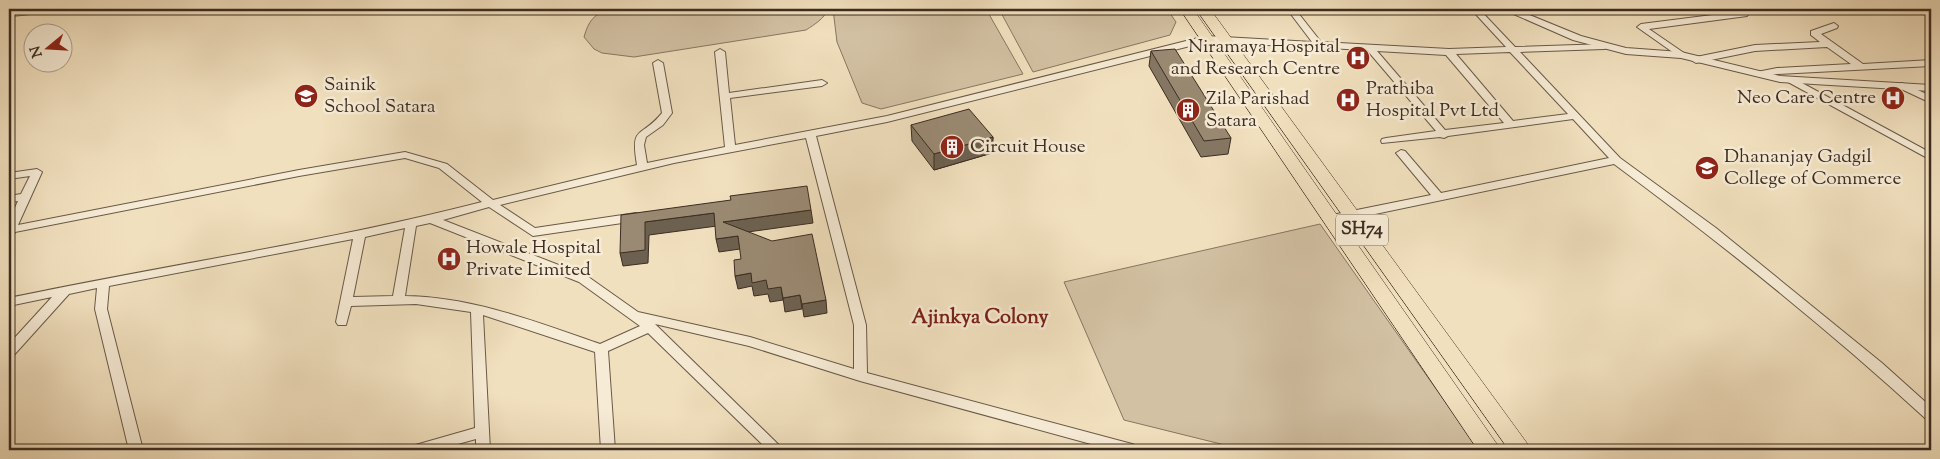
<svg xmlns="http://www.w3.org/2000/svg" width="1940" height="459" viewBox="0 0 1940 459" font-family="'Sorts Mill Goudy',serif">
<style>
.green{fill:#d2c1a3;stroke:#877662}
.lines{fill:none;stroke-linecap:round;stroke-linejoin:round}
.minor-casing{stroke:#695948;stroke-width:2}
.tertiary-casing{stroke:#695948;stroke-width:2}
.primary-casing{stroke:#3c2c21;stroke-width:1}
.minor{fill:#f6ebd5;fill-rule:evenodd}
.tertiary{fill:#f6ebd5;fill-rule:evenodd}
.primary{fill:#f1e0be;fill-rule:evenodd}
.wall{fill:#847763;stroke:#3c2c21}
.shaded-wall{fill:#6c6150;stroke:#3c2c21}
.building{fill:#9a8a73;stroke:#3c2c21}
.labels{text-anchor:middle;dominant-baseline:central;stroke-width:5;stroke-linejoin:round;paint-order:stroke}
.shield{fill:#f6ebd5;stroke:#746557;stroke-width:1}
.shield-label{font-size:18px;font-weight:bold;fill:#3c2c21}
.poi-label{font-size:19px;fill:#3c2c21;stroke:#f6ebd5;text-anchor:start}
.neighbourhood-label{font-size:20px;font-weight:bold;fill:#7a1f14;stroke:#f6ebd5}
</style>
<rect width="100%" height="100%" fill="#f1e0be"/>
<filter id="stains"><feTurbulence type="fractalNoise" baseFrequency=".004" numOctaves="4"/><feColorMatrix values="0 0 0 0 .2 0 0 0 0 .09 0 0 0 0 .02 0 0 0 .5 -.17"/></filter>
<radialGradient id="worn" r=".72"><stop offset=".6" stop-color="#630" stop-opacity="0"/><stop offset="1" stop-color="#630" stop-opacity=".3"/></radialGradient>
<g class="green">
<path d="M12 9H76L9 17V12Z"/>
<path d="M608 9H828C824 19 815 24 806 30L634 57 602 53 594 49 584 37C589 20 593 16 608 9Z"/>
<path d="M833 9H986L1023 74 881 109 862 103 837 42Z"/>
<path d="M999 9H1167L1176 22 1170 35 1033 72Z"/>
<path d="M1320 224 1479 450H1245L1124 420 1064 282Z"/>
</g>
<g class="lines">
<g class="minor-casing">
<g id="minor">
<path d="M1287 9H1295L1321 42 1449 49 1506 47 1471 9H1479L1515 47 1607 44V48L1604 49 1520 52 1620 158 1716 228 1882 363 1931 407V420L1926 419C1827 328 1722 244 1614 164L1332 223 1328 221 1326 219 1332 215 1431 195 1396 153 1401 150 1405 151 1441 193 1609 158 1573 119 1448 136 1444 138 1440 137 1382 143 1381 141 1382 139 1386 138 1436 131 1367 50 1206 42 887 122 816 136 866 325 867 373 1132 444 1137 446 1139 450H1113L860 381 749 346 655 324 784 450H768L648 333 608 351 615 450H601L595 352 483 315 490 450H476V439L436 450H410L412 446 475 428 471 312 416 304 351 306 346 325H338L336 322 353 239 109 286 107 309 143 450H129L95 309 97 288 69 294 14 355 9 357V344L52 297 9 306V298C166 265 326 242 482 202L439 168 405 158 299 176 15 232 13 236 9 237V221L18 201 9 202V196L21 194 30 176 9 179V173L37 169 42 172 18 225 299 170 405 152 447 164 493 200 637 165C630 124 641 139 662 113L653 63 658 60 663 63 672 113 663 125 646 137 644 145 647 163 725 147 715 52 720 49 725 52 729 93 822 80 827 83 822 86 730 98 735 145 887 116 1206 36 1312 42ZM1377 51 1446 55 1504 123 1445 130ZM1510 52 1568 114 1513 121 1456 54ZM806 138 854 325V369L750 337 638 312 587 276 443 220 489 207 533 236 636 221 642 217 640 215 636 213 535 228 500 205 674 163ZM430 223 579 282 640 326 600 344C537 322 473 297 405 296L416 226ZM405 228 393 296 353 297 365 237Z"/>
<path d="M1744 11 1748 14 1747 16 1649 29 1684 53V57L1681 58 1637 27 1641 24Z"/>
<path d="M1834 23 1838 26 1837 28 1821 34 1863 64 1931 60V66L1777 74 1760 77 1755 74 1757 72 1777 68 1851 64 1827 47 1755 51 1696 63 1691 60 1696 57 1755 45 1820 42 1811 35V31Z"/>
<path d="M1791 77 1931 153V160L1788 82 1786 80Z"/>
<path d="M1902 83 1931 96V103L1899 88V84Z"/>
</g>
</g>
<g class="tertiary-casing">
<path id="tertiary" d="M1502 9H1515L1581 36 1607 43 1626 48 1681 52 1780 76 1931 85V91L1780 82 1681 58 1626 54 1573 40Z"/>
</g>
<g class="primary-casing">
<g id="primary">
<path d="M1180 9H1193L1501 450H1478Z"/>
<path d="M1196 9H1210L1532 450H1509Z"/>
</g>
</g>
<use href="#minor" class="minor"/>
<use href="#tertiary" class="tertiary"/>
<use href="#primary" class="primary"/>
</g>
<g class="wall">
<path d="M1151 51 1231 138 1228 154 1201 157 1149 66Z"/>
<path d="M911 125 993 137 992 153 934 170 912 141Z"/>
</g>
<g class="shaded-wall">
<path d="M993 137 992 153 934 170V154Z"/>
<path d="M811 210 813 223 726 235 723 222Z"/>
<path d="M714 213 717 226 649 235 648 263 623 266 620 253 645 222Z"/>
<path d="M738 236 740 249 719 252 716 239Z"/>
<path d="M751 273 781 287 783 300 770 302 768 294 754 296 752 286 738 289 735 276Z"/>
<path d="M800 295 802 309 785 312 783 298Z"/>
<path d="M826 300 827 313 804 317 802 304Z"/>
</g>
<g class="building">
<path d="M1175 49 1231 138 1204 141 1151 51Z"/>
<path d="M969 109 993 137 934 154 911 125Z"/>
<path d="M807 186 811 210 723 222 772 241 812 234 826 300 802 304 800 295 783 298 781 287 768 289 766 280 752 283 751 273 735 276 734 260 741 259 738 236 716 239 714 213 645 222V250L620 253 621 215 731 200 730 196Z"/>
</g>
<defs>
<g id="hospital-disc" transform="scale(1.25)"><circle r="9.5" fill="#8f2418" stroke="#f6ebd5"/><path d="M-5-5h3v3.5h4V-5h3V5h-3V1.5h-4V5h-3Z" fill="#fff"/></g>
<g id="school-disc" transform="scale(1.25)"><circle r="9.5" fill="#8f2418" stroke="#f6ebd5"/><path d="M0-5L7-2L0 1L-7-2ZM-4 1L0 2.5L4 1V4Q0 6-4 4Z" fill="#fff"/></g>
<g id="building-disc" transform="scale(1.25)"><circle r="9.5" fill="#8f2418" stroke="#f6ebd5"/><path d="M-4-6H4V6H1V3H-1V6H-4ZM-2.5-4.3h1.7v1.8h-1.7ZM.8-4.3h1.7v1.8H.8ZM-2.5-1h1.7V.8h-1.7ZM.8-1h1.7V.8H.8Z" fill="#fff"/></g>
<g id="university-disc" transform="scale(1.25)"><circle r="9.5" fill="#8f2418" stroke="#f6ebd5"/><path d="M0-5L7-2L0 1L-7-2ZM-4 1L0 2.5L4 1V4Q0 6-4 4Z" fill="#fff"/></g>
</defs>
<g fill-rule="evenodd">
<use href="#hospital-disc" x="1358" y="58"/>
<use href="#school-disc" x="306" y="96"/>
<use href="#hospital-disc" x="1893" y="98"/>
<use href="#hospital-disc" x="1348" y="100"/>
<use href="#building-disc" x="1188" y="110"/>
<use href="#building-disc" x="952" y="147"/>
<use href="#university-disc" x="1707" y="168"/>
<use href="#hospital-disc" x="449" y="259"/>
</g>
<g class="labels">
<rect class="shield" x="1336" y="214.5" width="52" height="31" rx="4"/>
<g class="shield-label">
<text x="1362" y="230">SH74</text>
</g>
<g class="poi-label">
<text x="1340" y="47" text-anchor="end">Niramaya Hospital<tspan x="1340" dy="22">and Research Centre</tspan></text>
<text x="324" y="85">Sainik<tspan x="324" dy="22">School Satara</tspan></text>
<text x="1366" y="89">Prathiba<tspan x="1366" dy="22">Hospital Pvt Ltd</tspan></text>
<text x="1876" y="98" text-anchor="end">Neo Care Centre</text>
<text x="1206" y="99">Zila Parishad<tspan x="1206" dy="22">Satara</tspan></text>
<text x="970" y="147">Circuit House</text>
<text x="1724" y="157">Dhananjay Gadgil<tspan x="1724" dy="22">College of Commerce</tspan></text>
<text x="466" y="248">Howale Hospital<tspan x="466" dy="22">Private Limited</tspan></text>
</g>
<g class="neighbourhood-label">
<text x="980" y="318">Ajinkya Colony</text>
</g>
</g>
<rect width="1940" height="459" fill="none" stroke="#f1e0be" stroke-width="30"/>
<rect x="10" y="10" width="1920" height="439" fill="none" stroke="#3c2c21" stroke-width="2.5"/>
<rect x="15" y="15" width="1910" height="429" fill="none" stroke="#3c2c21"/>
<g transform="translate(48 48) rotate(252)"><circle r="24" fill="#f6ebd5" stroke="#ac9f8d"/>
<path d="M0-4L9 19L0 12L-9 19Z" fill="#8f2418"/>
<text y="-8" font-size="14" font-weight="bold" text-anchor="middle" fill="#3c2c21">N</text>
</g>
<rect width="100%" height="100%" filter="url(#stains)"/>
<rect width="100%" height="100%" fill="url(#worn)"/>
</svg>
